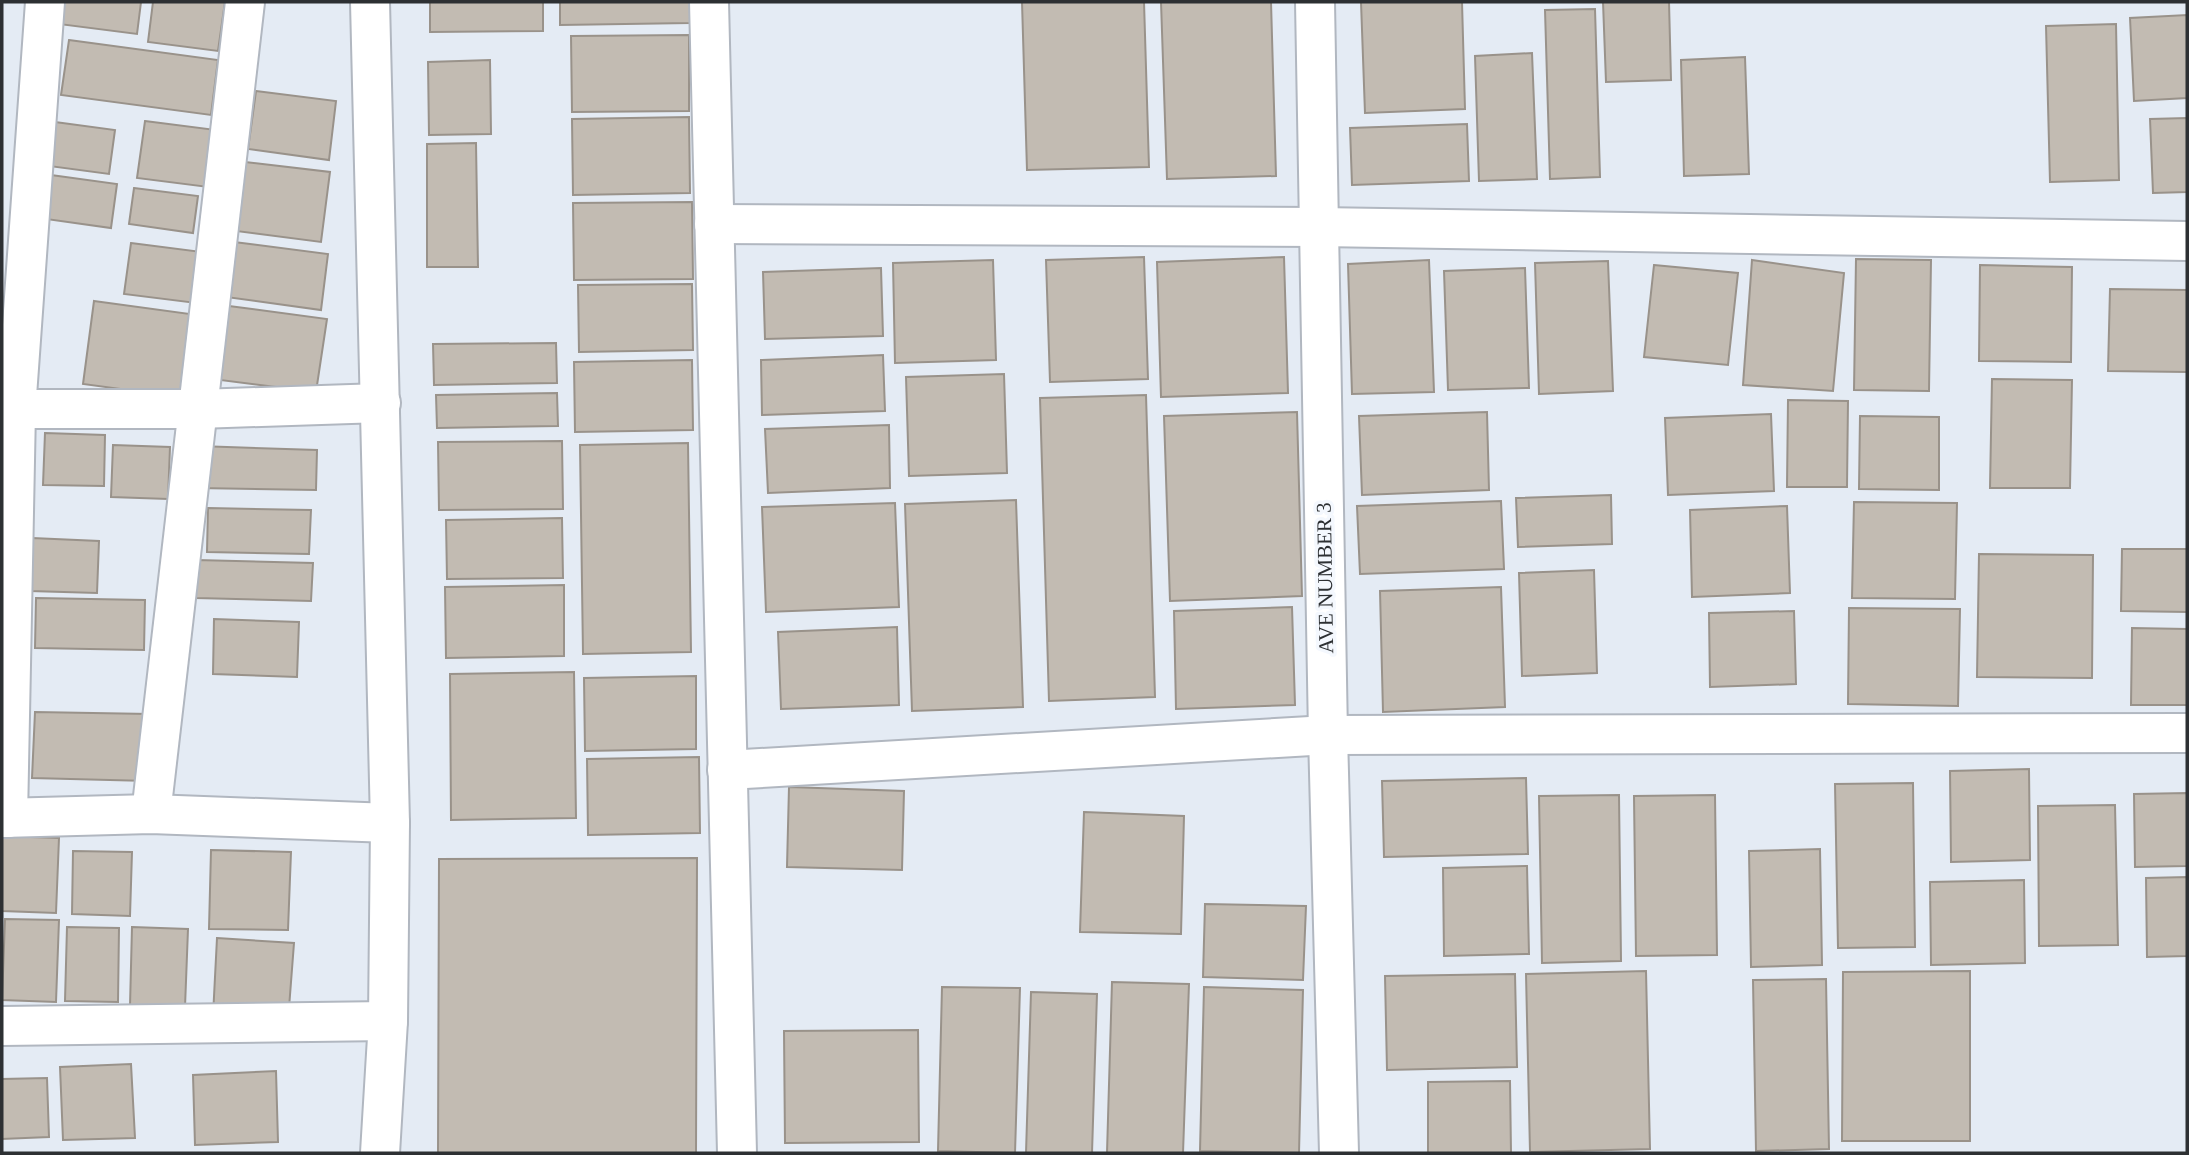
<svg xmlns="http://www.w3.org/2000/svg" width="2189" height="1155" viewBox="0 0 2189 1155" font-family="Georgia,serif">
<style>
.building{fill:#c2bbb2;stroke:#99928a;stroke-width:2}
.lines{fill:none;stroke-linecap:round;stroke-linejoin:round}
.minor-casing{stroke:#b1b7c0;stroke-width:42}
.minor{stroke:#fff;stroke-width:38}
.labels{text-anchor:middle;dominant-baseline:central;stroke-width:7;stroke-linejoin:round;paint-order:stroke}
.street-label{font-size:21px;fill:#2d3033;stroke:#f4f8fe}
</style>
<rect width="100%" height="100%" fill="#e4ebf4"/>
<g class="building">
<path d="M54 2H141L137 34 51 23Z"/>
<path d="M153 2H225L218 51 148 42Z"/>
<path d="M430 2H543V31L430 32Z"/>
<path d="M560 2H690V23L560 25Z"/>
<path d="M1022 2H1144L1149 167 1027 170Z"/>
<path d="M1161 2H1271L1276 176 1167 179Z"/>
<path d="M1361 2H1462L1465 109 1365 113Z"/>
<path d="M1603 2H1669L1671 80 1606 82Z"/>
<path d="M1595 9 1600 177 1550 179 1545 10Z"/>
<path d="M2187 15V98L2134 101 2130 18Z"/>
<path d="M2116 24 2119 180 2050 182 2046 26Z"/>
<path d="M689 35V111L572 112 571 36Z"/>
<path d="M69 40 218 60 211 115 61 95Z"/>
<path d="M1532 53 1537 179 1479 181 1475 56Z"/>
<path d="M1745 57 1749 174 1684 176 1681 60Z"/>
<path d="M490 60 491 134 429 135 428 62Z"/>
<path d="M256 91 336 101 329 160 248 149Z"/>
<path d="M689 117 690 193 573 195 572 119Z"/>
<path d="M2187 118V192L2153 193 2150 119Z"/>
<path d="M145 121 216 130 208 187 137 178Z"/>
<path d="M55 122 115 130 109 174 49 166Z"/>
<path d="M1467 124 1469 181 1352 185 1350 128Z"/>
<path d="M476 143 478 267H427V144Z"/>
<path d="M245 162 330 172 321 242 236 231Z"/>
<path d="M51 175 117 184 111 228 46 219Z"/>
<path d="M134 188 198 196 193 233 129 224Z"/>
<path d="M692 202 693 279 574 280 573 203Z"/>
<path d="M234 242 328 254 321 310 226 297Z"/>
<path d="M131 243 202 252 196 303 124 294Z"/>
<path d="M1144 257 1148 379 1050 382 1046 260Z"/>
<path d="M1284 257 1288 393 1161 397 1157 262Z"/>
<path d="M1856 259 1931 260 1929 391 1854 390Z"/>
<path d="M993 260 996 360 895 363 893 263Z"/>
<path d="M1429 260 1434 392 1352 394 1348 264Z"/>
<path d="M1752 260 1844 273 1833 391 1743 385Z"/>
<path d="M1608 261 1613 391 1539 394 1535 263Z"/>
<path d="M1654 265 1738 273 1728 365 1644 357Z"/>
<path d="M1980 265 2072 267 2071 362 1979 361Z"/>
<path d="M881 268 883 336 765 339 763 272Z"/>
<path d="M1525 268 1529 388 1448 390 1444 271Z"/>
<path d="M692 284 693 350 579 352 578 285Z"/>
<path d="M2110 289 2187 290V372L2108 371Z"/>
<path d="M94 301 190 314 180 397 83 384Z"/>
<path d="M229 306 327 319 316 392 220 380Z"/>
<path d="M556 343 557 383 434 385 433 344Z"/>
<path d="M883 355 885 411 762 415 761 360Z"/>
<path d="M692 360 693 430 575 432 574 362Z"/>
<path d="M1004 374 1007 473 909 476 906 377Z"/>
<path d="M1992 379 2072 380 2070 488H1990Z"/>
<path d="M557 393 558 426 437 428 436 395Z"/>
<path d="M1146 395 1155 697 1049 701 1040 398Z"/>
<path d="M1788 400 1848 401 1847 487H1787Z"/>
<path d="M1297 412 1302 596 1170 601 1164 416Z"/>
<path d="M1487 412 1489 490 1362 495 1359 416Z"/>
<path d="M1771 414 1774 491 1668 495 1665 418Z"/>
<path d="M1860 416 1939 417V490L1859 489Z"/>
<path d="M889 425 890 488 768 493 765 429Z"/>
<path d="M45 433 105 435 104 486 43 485Z"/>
<path d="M562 441 563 509 439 510 438 442Z"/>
<path d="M688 443 691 652 583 654 580 445Z"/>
<path d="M113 445 170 447 168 499 111 497Z"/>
<path d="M198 446 317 450 316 490 197 488Z"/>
<path d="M1611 495 1612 544 1518 547 1516 498Z"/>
<path d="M1016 500 1023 707 912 711 905 504Z"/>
<path d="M1501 501 1504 569 1360 574 1357 506Z"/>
<path d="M1854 502 1957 503 1955 599 1852 598Z"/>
<path d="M895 503 899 607 766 612 762 507Z"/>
<path d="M1787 506 1790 593 1692 597 1690 510Z"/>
<path d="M208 508 311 510 309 554 207 552Z"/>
<path d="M562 518 563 578 447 579 446 520Z"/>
<path d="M32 538 99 541 97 593 30 591Z"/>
<path d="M2122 549H2187V612L2121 611Z"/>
<path d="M1979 554 2093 555 2092 678 1977 677Z"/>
<path d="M196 560 313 563 311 601 196 598Z"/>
<path d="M1594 570 1597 673 1522 676 1519 573Z"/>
<path d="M564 585V656L446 658 445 587Z"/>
<path d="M1501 587 1505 707 1383 712 1380 591Z"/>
<path d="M36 598 145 600 144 650 35 648Z"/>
<path d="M1292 607 1295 705 1176 709 1174 611Z"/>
<path d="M1849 608 1960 609 1958 706 1848 704Z"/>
<path d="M1794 611 1796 684 1710 687 1709 613Z"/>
<path d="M214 619 299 622 297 677 213 674Z"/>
<path d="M897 627 899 705 781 709 778 632Z"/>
<path d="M2132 628 2187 629V705H2131Z"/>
<path d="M574 672 576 818 451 820 450 674Z"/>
<path d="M696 676V749L585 751 584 678Z"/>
<path d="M35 712 150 714 148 781 32 778Z"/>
<path d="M699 757 700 833 588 835 587 759Z"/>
<path d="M2029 769 2030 860 1951 862 1950 771Z"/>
<path d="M1526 778 1528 854 1384 857 1382 781Z"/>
<path d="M1913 783 1915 947 1838 948 1835 784Z"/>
<path d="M789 787 904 791 902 870 787 867Z"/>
<path d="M2187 793V866L2135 867 2134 794Z"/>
<path d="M1619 795 1621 961 1542 963 1539 796Z"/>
<path d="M1715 795 1717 955 1636 956 1634 796Z"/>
<path d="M2115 805 2118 945 2039 946 2038 806Z"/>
<path d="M1084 812 1184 816 1181 934 1080 932Z"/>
<path d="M2 836 59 838 56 913 2 911Z"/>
<path d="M1820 849 1822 965 1751 967 1749 851Z"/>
<path d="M211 850 291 852 288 930 209 929Z"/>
<path d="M73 851 132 852 130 916 72 914Z"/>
<path d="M697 858 696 1153H438L439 859Z"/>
<path d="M1527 866 1529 954 1444 956 1443 868Z"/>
<path d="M2187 877V956L2147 957 2146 878Z"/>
<path d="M2024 880 2025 963 1931 965 1930 882Z"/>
<path d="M1205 904 1306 906 1303 980 1203 977Z"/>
<path d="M5 919 59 920 56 1002 2 1000Z"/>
<path d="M67 927 119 928 118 1002 65 1001Z"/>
<path d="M132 927 188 929 185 1007 130 1006Z"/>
<path d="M217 938 294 943 288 1021 213 1016Z"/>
<path d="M1646 971 1650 1149 1530 1152 1526 974Z"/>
<path d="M1970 971V1141H1842L1843 972Z"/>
<path d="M1515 974 1517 1067 1387 1070 1385 976Z"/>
<path d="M1826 979 1829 1149 1756 1151 1753 980Z"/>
<path d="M1112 982 1189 984 1183 1153H1107Z"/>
<path d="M942 987 1020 988 1015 1153 938 1151Z"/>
<path d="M1204 987 1303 990 1299 1153 1200 1151Z"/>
<path d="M1031 992 1097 994 1092 1153H1026Z"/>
<path d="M918 1030 919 1142 785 1143 784 1031Z"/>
<path d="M131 1064 135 1138 63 1140 60 1067Z"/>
<path d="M276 1071 278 1142 195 1145 193 1075Z"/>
<path d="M47 1078 49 1137 2 1139V1079Z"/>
<path d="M1510 1081 1511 1153H1428V1082Z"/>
</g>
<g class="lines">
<g class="minor-casing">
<g id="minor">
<path d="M370 2 390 823 388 1021 380 1153"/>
<path d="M709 2 737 1153"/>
<path d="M1315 2 1328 735 1339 1153"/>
<path d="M714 224 1319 227 2187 241"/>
<path d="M2 409H198L381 403"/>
<path d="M727 770 1328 735 2187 733"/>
<path d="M151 814 245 2"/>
<path d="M2 818 151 814 390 823"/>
<path d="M8 818 16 410 45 2"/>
<path d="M2 1026 388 1021"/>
</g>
</g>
<use href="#minor" class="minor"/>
</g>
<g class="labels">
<g class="street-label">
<text transform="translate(1325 578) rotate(-91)">AVE NUMBER 3</text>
</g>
</g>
<rect width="2189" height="1155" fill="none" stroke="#2d3033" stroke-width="7"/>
</svg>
